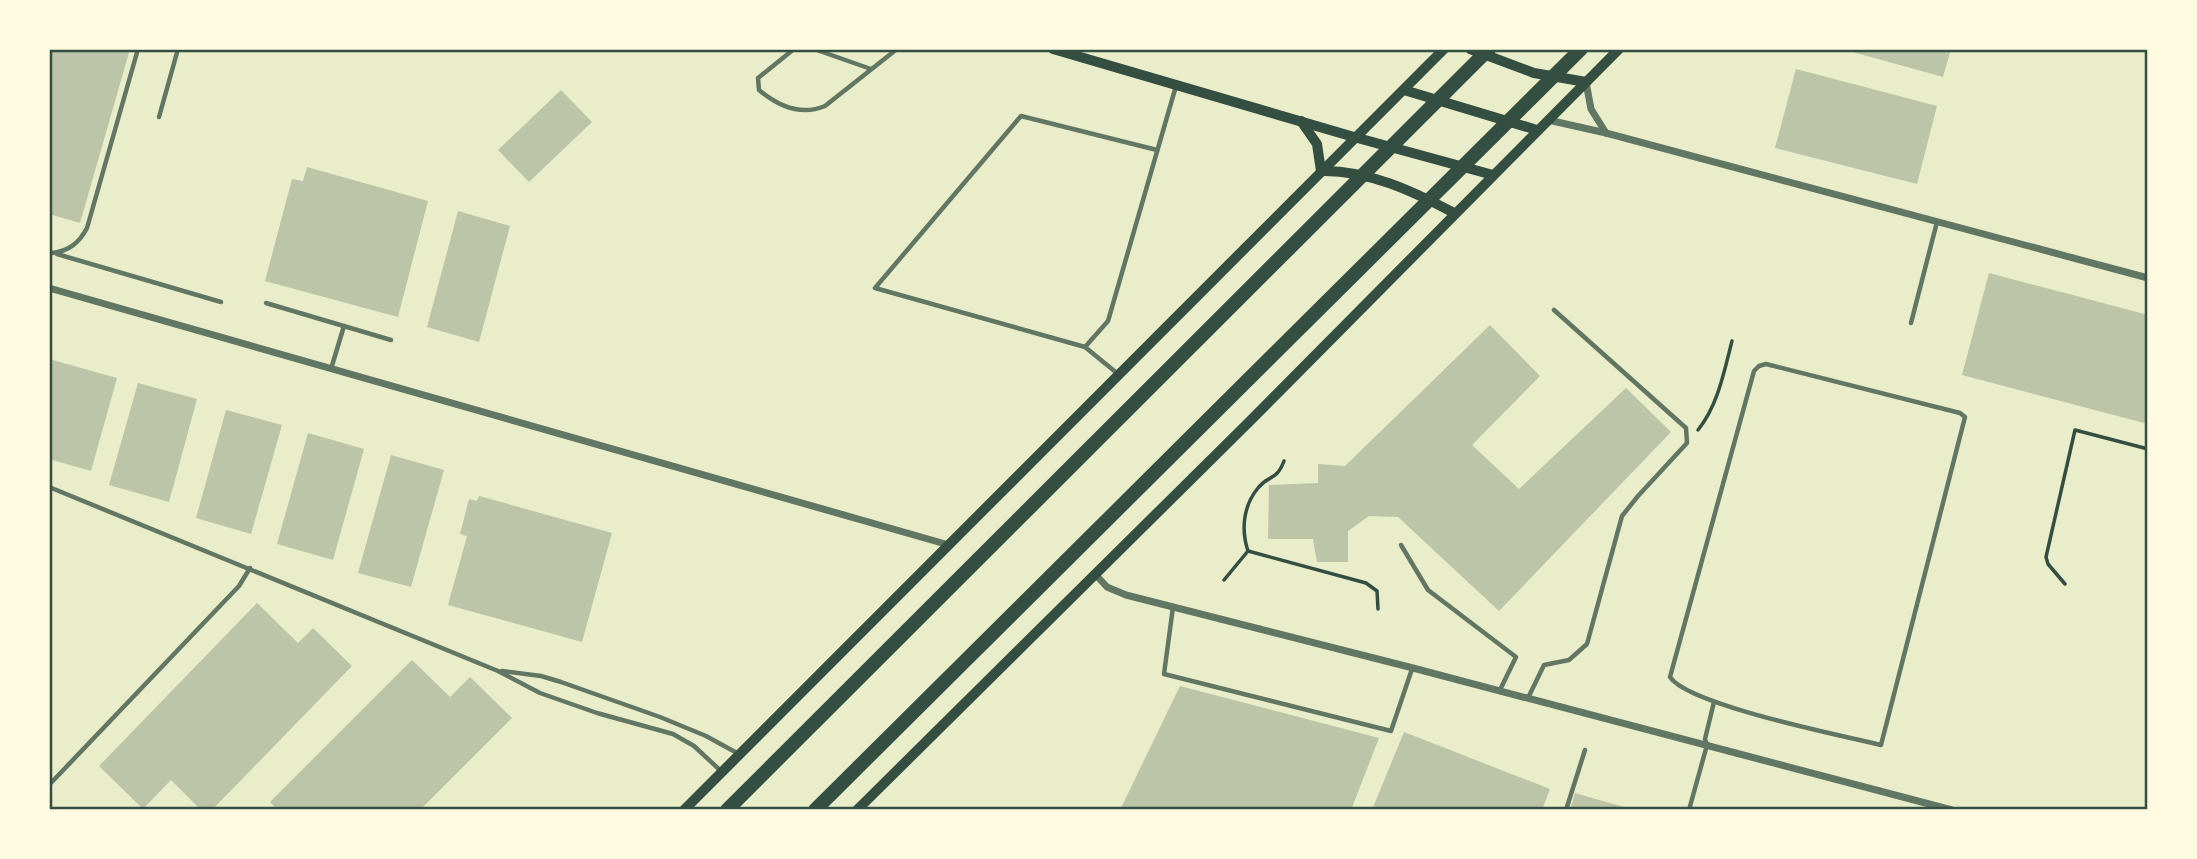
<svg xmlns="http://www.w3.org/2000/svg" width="2197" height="859" viewBox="0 0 2197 859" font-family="Cabin,sans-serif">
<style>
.building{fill:#bcc5a7}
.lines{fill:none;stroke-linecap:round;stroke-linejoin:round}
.path{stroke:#344e41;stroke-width:3.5}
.service{stroke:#617663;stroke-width:4.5}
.minor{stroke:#617663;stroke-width:7}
.secondary{stroke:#344e41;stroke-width:10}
.motorway{stroke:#344e41;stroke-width:14}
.neatline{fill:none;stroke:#344e41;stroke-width:2.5}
</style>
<rect width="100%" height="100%" fill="#e9edc9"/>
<g class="building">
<path d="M49 49H130L80 223 49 214Z"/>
<path d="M1842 49H1951L1943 77Z"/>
<path d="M1796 69 1937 106 1917 184 1775 148Z"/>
<path d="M561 90 592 122 529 182 498 150Z"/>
<path d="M307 167 428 201 398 317 265 281 292 179 303 181Z"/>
<path d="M458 211 510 226 479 342 427 327Z"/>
<path d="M1989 273 2148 315V424L1962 375Z"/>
<path d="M1490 325 1540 376 1472 445 1519 489 1626 388 1671 432 1499 611 1398 517 1369 516 1348 531V562H1317L1313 539H1268L1269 485 1318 483V464L1345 466Z"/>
<path d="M49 359 117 378 91 471 49 459Z"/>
<path d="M138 383 197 399 169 502 109 485Z"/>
<path d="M226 410 282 425 251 534 196 518Z"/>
<path d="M308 433 364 449 333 560 277 544Z"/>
<path d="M391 455 444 470 411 587 358 573Z"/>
<path d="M479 496 612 533 582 642 448 605 467 536 460 534 469 499 477 501Z"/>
<path d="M257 603 298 643 313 628 352 666 212 810H201L171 780 143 809 99 766Z"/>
<path d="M412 660 450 697 470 677 512 718 420 810H278L270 802Z"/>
<path d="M1180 686 1379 738 1351 810H1120Z"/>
<path d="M1404 732 1550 789 1542 810H1372Z"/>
<path d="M1575 793 1631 809V810H1570Z"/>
</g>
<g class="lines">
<g class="path">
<path d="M1698 430C1718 405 1724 372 1732 341"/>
<path d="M1248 551 1366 583 1377 591 1378 609"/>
<path d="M1224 580 1248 551C1241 530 1243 506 1258 488 1269 474 1276 482 1284 461"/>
<path d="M2065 584 2048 564 2046 557 2075 430 2148 449"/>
</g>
<g class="service">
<path d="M794 49 758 78 759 90C778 106 801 116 825 106L897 49"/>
<path d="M814 49 871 69"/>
<path d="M159 117 178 49"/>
<path d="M52 253C69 251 79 243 87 228L138 49"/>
<path d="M57 254 221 302"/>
<path d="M266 303 391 340"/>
<path d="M1911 323 1937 222"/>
<path d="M1085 347 875 288 1021 116 1157 150"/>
<path d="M1766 364 1960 413 1965 417 1881 745C1844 736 1688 705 1670 677L1754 371 1759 366Z"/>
<path d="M331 369 344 326"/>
<path d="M1118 374 1085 347 1108 321 1176 86"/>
<path d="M49 487 498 671 540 693 597 713 673 734 694 746 722 772"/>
<path d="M1401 545 1428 590 1516 657 1500 690"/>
<path d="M1173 607 1164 674 1391 731 1412 669"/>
<path d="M502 671 541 676 561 682 660 717 706 736 737 753"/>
<path d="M1528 698 1544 665 1569 660 1587 644 1622 516 1638 496 1687 443 1686 428 1554 310"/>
<path d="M49 785 239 586 250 568"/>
<path d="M1566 810 1585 750"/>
<path d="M1689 810 1707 745 1705 739 1714 702"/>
</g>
<g class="minor">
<path d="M1586 82 1591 109 1606 133"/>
<path d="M1548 120 1606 133 2148 278"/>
<path d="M49 288 949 545"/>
<path d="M1095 574 1107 587 1126 595 1413 668 1952 810"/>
</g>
<g class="secondary">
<path d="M1053 49 1354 137 1493 175"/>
<path d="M1470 49 1534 73 1586 82"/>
<path d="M1404 90 1537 130"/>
<path d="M1301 121 1317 144 1321 171"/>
<path d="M1321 171C1368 170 1413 191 1454 213"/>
<path d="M684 810 1444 49"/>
<path d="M857 810 1249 422 1619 49"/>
</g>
<g class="motorway">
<path d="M727 810 1489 49"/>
<path d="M815 810 1581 49"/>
</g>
</g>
<rect width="2197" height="859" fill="none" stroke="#fefae0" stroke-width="102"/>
<rect x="51" y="51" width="2095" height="757" class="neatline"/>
</svg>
